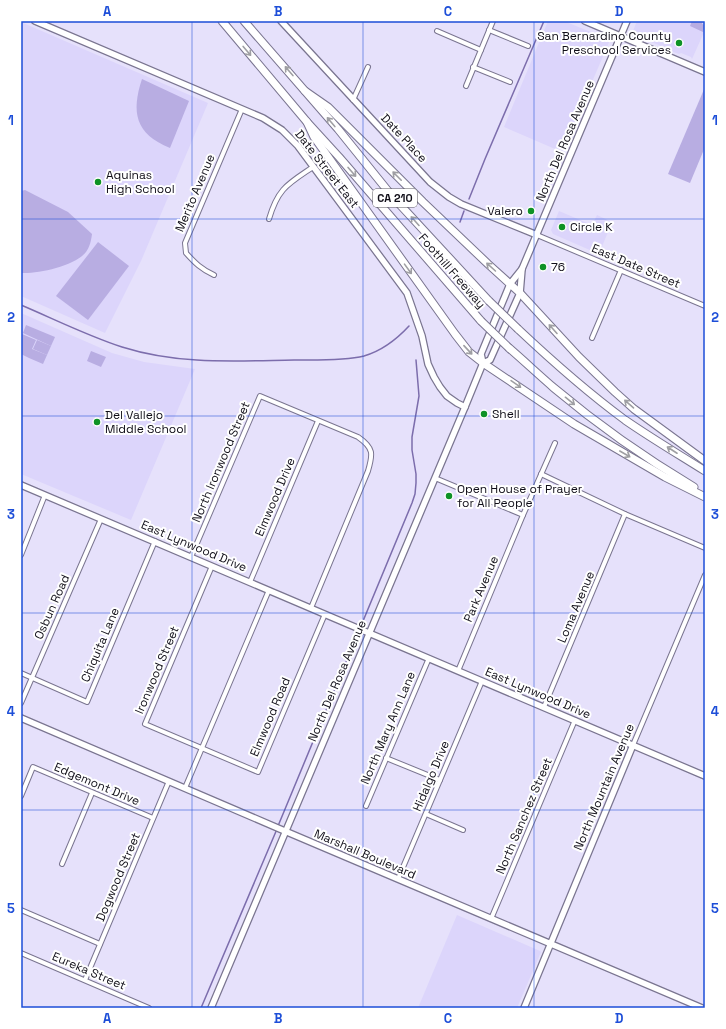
<svg xmlns="http://www.w3.org/2000/svg" width="726" height="1029" viewBox="0 0 726 1029" font-family="'Space Grotesk',sans-serif">
<style>
.built{fill:#dcd5fb}
.green{fill:#b8ade2}
.lines{fill:none;stroke-linecap:round;stroke-linejoin:round}
.stream{stroke:#7c6dac;stroke-width:1.5}
.street-casing{stroke:#7a7590;stroke-width:6}
.secondary-casing{stroke:#7a7590;stroke-width:8}
.highway-casing{stroke:#7a7590;stroke-width:9}
.street{stroke:#fff;stroke-width:4}
.secondary{stroke:#fff;stroke-width:5.5}
.highway{stroke:#fff;stroke-width:7}
.highway-bridge-casing{stroke:#7a7590;stroke-width:9;stroke-linecap:butt}
.highway-bridge{stroke:#fff;stroke-width:7}
.oneway{stroke:#9f9fa3}
.grid{fill:none;stroke:#1d4ed8;stroke-width:1;stroke-opacity:0.55}
.poi-dot{fill:#0e9225;stroke:#fff;stroke-width:1.5}
.labels{text-anchor:middle;dominant-baseline:central;stroke-width:4;stroke-linejoin:round;paint-order:stroke}
.shield{fill:#fff;stroke:#58565d;stroke-width:1}
.shield-label{font-size:11px;font-weight:bold;fill:#100e18}
.poi-label{font-size:12px;fill:#100e18;stroke:#fff;text-anchor:start}
.street-label{font-size:12px;fill:#100e18;stroke:#fff}
.neatline{fill:none;stroke:#1d4ed8;stroke-width:1.5}
.grid-label{font-size:13px;text-anchor:middle;font-weight:bold;fill:#1d4ed8}
</style>
<rect width="100%" height="100%" fill="#e6e1fb"/>
<g class="built">
<path d="M548 21H564L610 40 562 152 504 127Z"/>
<path d="M637 21H705V30L692 59 691 57 681 53 679 54 668 50 667 48 662 45 661 46 634 35 633 31Z"/>
<path d="M21 22 208 103 141 261 105 333 21 296Z"/>
<path d="M559 211 592 225 597 215 612 222 599 254 553 234 551 230Z"/>
<path d="M21 313 112 353 144 362 195 369 131 520 21 474Z"/>
<path d="M457 915 540 951 541 952 517 1008H418Z"/>
</g>
<g class="green">
<path d="M692 21H703L702 24 705 25 703 32 690 26Z"/>
<path d="M142 79 189 101 170 148C135 134 131 112 142 79Z"/>
<path d="M705 87V147L690 183 668 174Z"/>
<path d="M25 190 68 212 92 234C91 241 90 246 86 252 75 266 38 274 21 273V191Z"/>
<path d="M98 242 129 266 88 320 56 296Z"/>
<path d="M26 325 55 337 51 346 23 333Z"/>
<path d="M22 334 36 340 32 349 47 355 43 364 29 358 32 350 29 358 21 354V337Z"/>
<path d="M37 340 51 346 47 355 33 349Z"/>
<path d="M91 351 106 357 101 367 87 361Z"/>
</g>
<g class="lines">
<g class="stream">
<path d="M469 199 485 159 544 21"/>
<path d="M460 222 464 211"/>
<path d="M21 305C54 319 88 336 122 347 179 365 235 361 294 360 315 360 344 361 364 356 381 351 397 339 409 326"/>
<path d="M278 826 412 503 415 494 416 483V474L412 450V437L419 396 416 360"/>
<path d="M201 1008 277 829"/>
</g>
<g class="street-casing">
<g id="street">
<path d="M489 30 528 46"/>
<path d="M437 31 481 50"/>
<path d="M473 67 510 82"/>
<path d="M466 86 493 21"/>
<path d="M353 100 368 67"/>
<path d="M269 219C278 188 288 184 313 167"/>
<path d="M537 235 705 306"/>
<path d="M214 275C201 269 195 263 186 253L185 243 242 109"/>
<path d="M592 338 621 270"/>
<path d="M541 474 625 514 705 548"/>
<path d="M435 478 523 515"/>
<path d="M21 555 45 495"/>
<path d="M191 557 260 396 358 437C374 448 373 454 368 471L311 608"/>
<path d="M212 566 145 724 258 772 325 614"/>
<path d="M250 582 318 421"/>
<path d="M458 671 523 515 555 443"/>
<path d="M21 673 87 702 155 541"/>
<path d="M21 703 101 519"/>
<path d="M544 707 625 514"/>
<path d="M633 745 705 575"/>
<path d="M386 758 440 780"/>
<path d="M185 788 269 590"/>
<path d="M21 796 33 767 153 818"/>
<path d="M366 806 429 658"/>
<path d="M426 814 463 830"/>
<path d="M62 864 92 793"/>
<path d="M398 879 482 681"/>
<path d="M21 910 100 944"/>
<path d="M491 919 575 720"/>
<path d="M21 953 149 1008"/>
<path d="M85 980 169 781"/>
</g>
</g>
<g class="secondary-casing">
<g id="secondary">
<path d="M35 21 263 118 282 130 298 146 407 293 422 336 428 364 434 377 440 387 447 396 457 403 465 407"/>
<path d="M281 21 430 182 449 197 461 204 537 235"/>
<path d="M585 21 705 72"/>
<path d="M483 363 490 360 520 293 522 269"/>
<path d="M21 485 705 776"/>
<path d="M21 718 280 829 702 1008"/>
<path d="M211 1008 465 407 483 363 481 354 510 284 522 269 627 21"/>
<path d="M524 1008 633 745"/>
</g>
</g>
<g class="highway-casing">
<g id="highway">
<path d="M222 21 307 122 339 157 481 321"/>
<path d="M244 21 338 129 392 196 489 301"/>
<path d="M305 91 328 107 423 202 488 264 520 293 579 357 615 392 634 409 705 461"/>
<path d="M307 122 314 137 455 334 469 352 483 363 574 424 665 477 705 497"/>
<path d="M518 329C552 361 587 392 625 420 651 438 678 454 705 471"/>
<path d="M509 348C524 361 539 375 554 388 598 425 645 458 694 487"/>
</g>
</g>
<use href="#street" class="street"/>
<use href="#secondary" class="secondary"/>
<use href="#highway" class="highway"/>
<g class="highway-bridge-casing">
<g id="highway-bridge">
<path d="M489 301 518 329"/>
<path d="M481 321 509 348"/>
</g>
</g>
<use href="#highway-bridge" class="highway-bridge"/>
</g>
<defs><path id="oneway-shaft" d="M-6 0H5M1.5-3L5.5 0L1.5 3" fill="none" stroke-width="1.6" stroke-linecap="round" stroke-linejoin="round"/></defs>
<g class="oneway">
<use href="#oneway-shaft" transform="translate(247 51) rotate(50)"/>
<use href="#oneway-shaft" transform="translate(289 71) rotate(-131)"/>
<use href="#oneway-shaft" transform="translate(331 122) rotate(-130)"/>
<use href="#oneway-shaft" transform="translate(352 172) rotate(49)"/>
<use href="#oneway-shaft" transform="translate(397 176) rotate(-135)"/>
<use href="#oneway-shaft" transform="translate(415 221) rotate(-132)"/>
<use href="#oneway-shaft" transform="translate(491 267) rotate(-138)"/>
<use href="#oneway-shaft" transform="translate(408 269) rotate(54)"/>
<use href="#oneway-shaft" transform="translate(553 329) rotate(-132)"/>
<use href="#oneway-shaft" transform="translate(468 350) rotate(47)"/>
<use href="#oneway-shaft" transform="translate(516 384) rotate(35)"/>
<use href="#oneway-shaft" transform="translate(570 401) rotate(39)"/>
<use href="#oneway-shaft" transform="translate(629 404) rotate(-139)"/>
<use href="#oneway-shaft" transform="translate(672 450) rotate(-147)"/>
<use href="#oneway-shaft" transform="translate(625 454) rotate(30)"/>
</g>
<path class="grid" d="M192 21V1008M363 21V1008M534 21V1008M21 219H705M21 416H705M21 613H705M21 810H705"/>
<g class="poi-dot">
<circle cx="679" cy="43" r="4"/>
<circle cx="98" cy="182" r="4"/>
<circle cx="531" cy="211" r="4"/>
<circle cx="562" cy="227" r="4"/>
<circle cx="543" cy="267" r="4"/>
<circle cx="484" cy="414" r="4"/>
<circle cx="97" cy="422" r="4"/>
<circle cx="449" cy="496" r="4"/>
</g>
<g class="labels">
<rect class="shield" x="373" y="189" width="44" height="18" rx="3"/>
<g class="shield-label">
<text x="395" y="198">CA 210</text>
</g>
<g class="poi-label">
<text x="671" y="36" text-anchor="end">San Bernardino County<tspan x="671" dy="14">Preschool Services</tspan></text>
<text x="106" y="175">Aquinas<tspan x="106" dy="14">High School</tspan></text>
<text x="523" y="211" text-anchor="end">Valero</text>
<text x="570" y="227">Circle K</text>
<text x="551" y="267">76</text>
<text x="492" y="414">Shell</text>
<text x="105" y="415">Del Vallejo<tspan x="105" dy="14">Middle School</tspan></text>
<text x="457" y="489">Open House of Prayer<tspan x="457" dy="14">for All People</tspan></text>
</g>
<g class="street-label">
<text transform="translate(404 138) rotate(47)">Date Place</text>
<text transform="translate(565 141) rotate(-67)">North Del Rosa Avenue</text>
<text transform="translate(327 169) rotate(52)">Date Street East</text>
<text transform="translate(195 193) rotate(-67)">Merito Avenue</text>
<text transform="translate(636 266) rotate(23)">East Date Street</text>
<text transform="translate(452 271) rotate(49)">Foothill Freeway</text>
<text transform="translate(221 462) rotate(-67)">North Ironwood Street</text>
<text transform="translate(275 497) rotate(-67)">Elmwood Drive</text>
<text transform="translate(194 546) rotate(23)">East Lynwood Drive</text>
<text transform="translate(481 589) rotate(-67)">Park Avenue</text>
<text transform="translate(52 607) rotate(-66)">Osbun Road</text>
<text transform="translate(576 607) rotate(-67)">Loma Avenue</text>
<text transform="translate(100 645) rotate(-67)">Chiquita Lane</text>
<text transform="translate(157 670) rotate(-67)">Ironwood Street</text>
<text transform="translate(337 681) rotate(-67)">North Del Rosa Avenue</text>
<text transform="translate(538 693) rotate(23)">East Lynwood Drive</text>
<text transform="translate(270 717) rotate(-67)">Elmwood Road</text>
<text transform="translate(388 728) rotate(-67)">North Mary Ann Lane</text>
<text transform="translate(431 776) rotate(-67)">Hidalgo Drive</text>
<text transform="translate(97 784) rotate(23)">Edgemont Drive</text>
<text transform="translate(604 787) rotate(-67)">North Mountain Avenue</text>
<text transform="translate(524 816) rotate(-67)">North Sanchez Street</text>
<text transform="translate(365 854) rotate(23)">Marshall Boulevard</text>
<text transform="translate(118 877) rotate(-67)">Dogwood Street</text>
<text transform="translate(89 971) rotate(23)">Eureka Street</text>
</g>
</g>
<rect width="726" height="1029" fill="none" stroke="#ffffff" stroke-width="44"/>
<rect x="22" y="22" width="682" height="985" class="neatline"/>
<g class="grid-label">
<text x="107" y="16">A</text>
<text x="278" y="16">B</text>
<text x="448" y="16">C</text>
<text x="619" y="16">D</text>
<text x="11" y="125">1</text>
<text x="715" y="125">1</text>
<text x="11" y="322">2</text>
<text x="715" y="322">2</text>
<text x="11" y="519">3</text>
<text x="715" y="519">3</text>
<text x="11" y="716">4</text>
<text x="715" y="716">4</text>
<text x="11" y="913">5</text>
<text x="715" y="913">5</text>
<text x="107" y="1023">A</text>
<text x="278" y="1023">B</text>
<text x="448" y="1023">C</text>
<text x="619" y="1023">D</text>
</g>
</svg>
